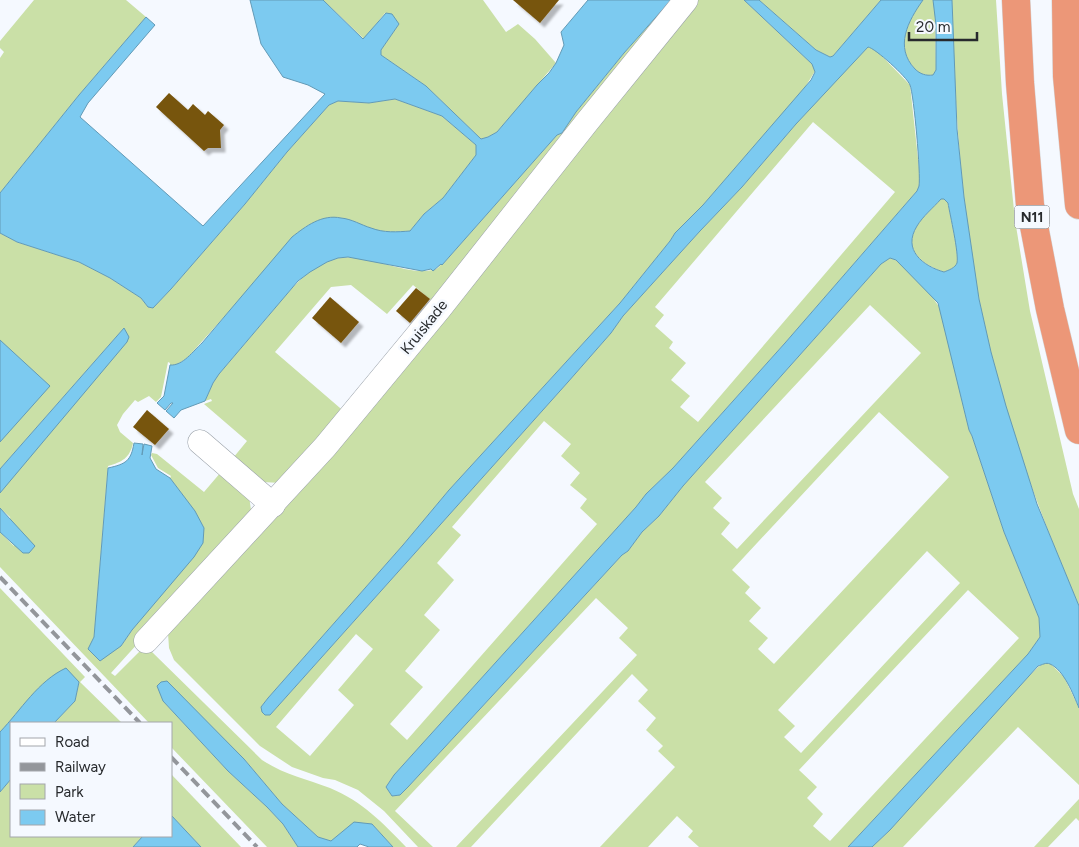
<svg xmlns="http://www.w3.org/2000/svg" width="1079" height="847" viewBox="0 0 1079 847" font-family="Figtree,sans-serif">
<style>
.green{fill:#cae0a7;fill-rule:evenodd}
.water{fill:#7ccaf0;stroke:#629ab6;fill-rule:evenodd}
.building{fill:#77540a;filter:url(#shadow)}
.lines{fill:none;stroke-linecap:round;stroke-linejoin:round}
.minor-casing{stroke:#99a0a8;stroke-width:25}
.highway-casing{stroke:#d4d4d5;stroke-width:29}
.minor{stroke:#fff;stroke-width:24}
.highway{stroke:#ec9778;stroke-width:28}
.rail{stroke:#93969b;stroke-width:4;stroke-dasharray:10 5;stroke-linecap:butt}
.labels{text-anchor:middle;dominant-baseline:central;stroke-width:5;stroke-linejoin:round;paint-order:stroke}
.shield{fill:#f5f9ff;stroke:#65686c;stroke-width:1}
.shield-label{font-size:14px;font-weight:bold;fill:#272a2d}
.street-label{font-size:15px;fill:#272a2d;stroke:#f5f9ff}
</style>
<defs>
<filter id="shadow"><feDropShadow dx="4.5" dy="4.5" stdDeviation="1" flood-color="#0004"/></filter>
</defs>
<rect width="100%" height="100%" fill="#f5f9ff"/>
<g class="green">
<path d="M34 0H126L146 17 79 95 0 193V58L4 52 0 48V41Z"/>
<path d="M323 0H483L506 32 518 24 535 39 556 63 497 132 488 137 481 139 426 86 381 55V50L399 24 385 13 364 39Z"/>
<path d="M671 0 437 305 413 285 387 314 351 285 331 287 275 352 347 414 282 483 262 482 233 458 247 441 204 404 212 401 211 399 205 401 213 383 219 374C235 356 250 337 266 319 285 297 302 271 331 260 362 248 407 279 436 269 437 269 441 265 441 264L442 265 557 135 562 133 576 112 624 53Z"/>
<path d="M692 0H744L812 64 815 71 804 89 703 205 675 233 670 241 620 303 449 490 403 545 268 698 261 707 265 715H270L568 382 611 333 623 316 700 231 742 187 796 124 848 67 868 47 873 48 879 53 910 85 920 177 919 186 917 191 785 343 673 468 646 494 636 507 394 775 386 787 392 796H397L408 787 622 555 628 551 642 532 659 516 683 486 881 264 890 258C903 260 935 298 941 310L969 430 972 436 1004 532 1039 618 1040 637 1028 654 848 847H699L688 837 693 831 677 816 648 847H600L675 767 658 751 663 746 646 730 656 718 638 701 648 690 632 674 471 847H456L637 655 619 638 628 628 596 598 395 811 433 847H418L384 811 358 790 335 780 323 778 292 767 260 746 174 660 169 648 168 633ZM813 122 895 192 698 422 680 407 690 396 671 380 686 363 669 348 673 342 655 326 664 315 655 307ZM870 305 921 353 737 549 721 534 730 523 713 508 722 498 705 482ZM879 412 949 477 774 664 758 649 768 638 749 621 761 608 745 593 750 587 732 570ZM544 421 571 444 561 456 580 473 570 485 587 499 580 508 597 524 407 740 390 724 423 687 405 671 440 630 424 615 454 580 437 563 461 535 452 527ZM927 551 960 583 801 753 784 737 795 726 778 710ZM968 590 1019 638 830 841 813 826 823 814 807 798 817 787 799 770ZM356 634 373 649 338 690 354 705 310 756 276 727Z"/>
<path d="M759 0H881L833 56 830 57 816 50Z"/>
<path d="M923 0H933L935 7 936 70 933 75C926 76 920 74 915 69 894 47 908 21 923 0Z"/>
<path d="M952 0H996L1002 94 1015 220 1030 311 1073 494 1079 509V606C1044 524 1012 440 991 353 962 238 955 118 952 0Z"/>
<path d="M395 99 442 116 476 145V155L443 198 424 214 410 231C397 232 384 233 372 229 341 219 337 211 305 227L187 358 175 366 170 365V363L168 362 161 397 156 402 149 396 138 402 135 400 123 414 117 425 120 432 133 443C130 458 122 462 108 466L94 637 89 649 121 646 204 528 195 512 170 478 171 476 158 468 151 455 152 453 157 454 204 492 221 472 249 496 252 517 111 673 115 676 143 648 151 651 262 760C283 774 306 779 330 788 363 802 382 822 406 847H393L372 824 331 841 318 837 282 804 244 759 219 735 163 701 228 771 267 807 283 824 298 847H267L171 747V723H149L0 567V532L14 546 10 517 0 508V493L124 328 0 469V233L17 242 79 262 110 278 141 298 148 307 153 308 171 289 245 204 287 152 329 105 338 101 369 103Z"/>
<path d="M941 199H944L948 203C950 215 959 253 957 263 955 268 949 270 944 272 923 265 902 250 917 226 923 216 933 208 941 199Z"/>
<path d="M0 588 85 677 80 682 122 723H54L75 701 79 682 5 727 0 732Z"/>
<path d="M1045 663 1051 664 1064 677 1079 708V785L1018 727 903 847H872L888 832 1028 677 1038 667Z"/>
<path d="M171 774 241 847H201L171 815Z"/>
<path d="M11 779V836H143L133 847H0V792Z"/>
<path d="M1079 799V821L1076 818 1048 847H1034Z"/>
</g>
<g class="water">
<path d="M250 0H323L363 39 386 13 392 14 399 24 381 50V55L426 86 481 139 488 137 497 132 537 85 549 73 556 63 564 45 561 32 588 0H671L624 53 576 112 562 133 557 135 442 265 441 264 433 271 431 269 422 271 348 257 338 258 327 262 310 272 298 281 219 374 213 383 205 401 181 410 174 418 166 411 173 403H171L165 410 157 403 164 396 170 365C183 366 193 351 202 343L292 237C306 226 322 214 341 218 352 219 361 225 371 228 384 233 397 232 410 231L424 214 443 198 476 155V145L442 116 395 99 369 103 338 101 329 105 287 152 245 204 171 289 153 308 148 307 141 298 110 278 79 262 17 242 0 233V193L79 95 146 17 155 25 88 103 80 117 203 226 325 94 308 85 283 77 261 44Z"/>
<path d="M744 0H759L816 50 830 57 833 56 881 0H923C908 21 894 47 915 69 920 74 926 76 933 75L936 70V25L933 0H952L957 129 964 197 979 299 991 352 1006 406 1037 504 1079 606V708C1073 694 1064 670 1050 664 1046 662 1042 665 1038 666L890 830 872 847H848L1028 654 1040 637 1039 618 1004 532 972 436 969 430 938 303 896 260 890 258 881 264 683 486 659 516 642 532 628 551 622 555 408 787 400 795 392 796 386 787 394 775 636 507 646 494 673 468 785 343 917 191 919 186C921 175 914 95 910 85 907 77 875 48 868 47L796 124 742 187 700 231 623 316 611 333 568 382 270 715H265L262 712 261 707 268 698 403 545 449 490 620 303 670 241 675 233 703 205 811 80 815 72 812 64ZM941 199H944L948 203C950 215 959 253 957 263 955 268 949 270 944 272 923 266 902 250 917 226 923 216 933 208 941 199Z"/>
<path d="M124 328 129 337 127 342 0 493V469Z"/>
<path d="M0 340 50 386 0 442Z"/>
<path d="M134 443 143 444 142 455 144 444 152 446 150 458 156 469 170 478 195 511 204 528 203 543 194 557 132 630 121 646 100 661 88 649 94 637 108 468C126 464 131 461 134 443Z"/>
<path d="M0 508 35 546 29 553H23L0 532Z"/>
<path d="M66 668 79 682 75 701 54 723H11V779L0 792V732C21 710 38 681 66 668Z"/>
<path d="M167 681 244 759 282 804 318 837 331 841 354 822 372 824 393 847H369L360 844 357 847H298L283 824 267 807 228 771 163 701 157 686 161 682Z"/>
<path d="M171 815 201 847H133L143 836H171Z"/>
</g>
<g class="building">
<path d="M513 0H559L540 23Z"/>
<path d="M169 93 188 110 193 104 205 115 208 111 224 125 220 130 221 148H208L204 151 156 107Z"/>
<path d="M416 288 430 299 410 323 396 311Z"/>
<path d="M330 297 359 322 341 343 312 318Z"/>
<path d="M147 410 169 429 155 445 133 427Z"/>
</g>
<g class="lines">
<g class="minor-casing">
<g id="minor">
<path d="M200 442 273 505"/>
<path d="M146 641 325 447 440 308 587 122 686 0"/>
</g>
</g>
<g class="highway-casing">
<g id="highway">
<path d="M1016 0 1020 83 1030 205 1050 309 1079 430"/>
<path d="M1066 0 1067 76 1079 205"/>
</g>
</g>
<use href="#minor" class="minor"/>
<use href="#highway" class="highway"/>
<g class="rail">
<path d="M0 577 140 723"/>
<path d="M171 757 257 847"/>
</g>
</g>
<g class="labels">
<rect class="shield" x="1014.5" y="205.5" width="35" height="23" rx="4"/>
<g class="shield-label">
<text x="1032" y="217">N11</text>
</g>
<g class="street-label">
<text transform="translate(424 327) rotate(-51)">Kruiskade</text>
</g>
</g>
<rect x="10" y="722" width="162" height="115" fill="#f5f9ff" stroke="#a3a6ab"/>
<rect x="20" y="738" width="25" height="8" fill="#ffffff" stroke="#a3a6ab"/>
<text x="55" y="747" font-size="15" fill="#272a2d">Road</text>
<rect x="20" y="763" width="25" height="8" fill="#93969b" stroke="#a3a6ab"/>
<text x="55" y="772" font-size="15" fill="#272a2d">Railway</text>
<rect x="20" y="784" width="25" height="15" fill="#cae0a7" stroke="#a3a6ab"/>
<text x="55" y="797" font-size="15" fill="#272a2d">Park</text>
<rect x="20" y="810" width="25" height="15" fill="#7ccaf0" stroke="#a3a6ab"/>
<text x="55" y="822" font-size="15" fill="#272a2d">Water</text>
<path d="M909 32v8h68v-8" fill="none" stroke="#272a2d" stroke-width="2.5"/>
<text x="916" y="32" font-size="15" fill="#272a2d" stroke="#f5f9ff" stroke-width="4" paint-order="stroke">20 m</text>
</svg>
